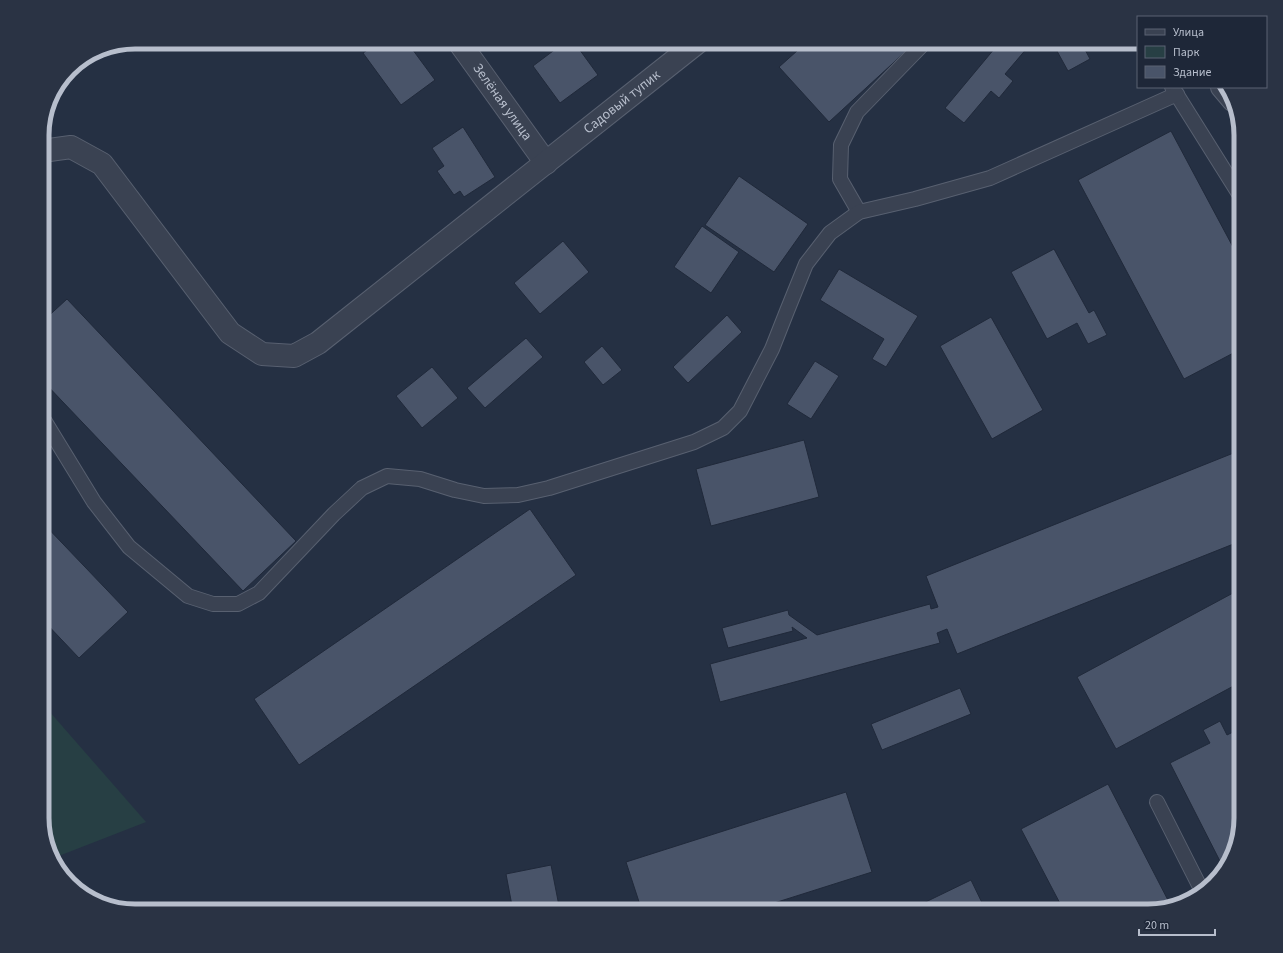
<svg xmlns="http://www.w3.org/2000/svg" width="1283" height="953" viewBox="0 0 1283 953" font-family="'Source Sans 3',sans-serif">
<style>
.green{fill:#273f44}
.building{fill:#495469;stroke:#20293a}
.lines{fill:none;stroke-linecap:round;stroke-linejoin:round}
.service-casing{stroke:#586070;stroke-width:16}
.minor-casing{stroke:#586070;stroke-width:24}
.service{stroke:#3a4252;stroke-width:14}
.minor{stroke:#3a4252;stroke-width:22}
.labels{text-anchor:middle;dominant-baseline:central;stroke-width:3;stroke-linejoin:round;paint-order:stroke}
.street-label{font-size:14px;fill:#b7becc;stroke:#1e2738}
.rim{fill:none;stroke:#b7becc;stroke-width:5}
</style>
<rect width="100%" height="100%" fill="#253043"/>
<path class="green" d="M42 703 146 822 51 859 42 824Z"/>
<g class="building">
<path d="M379 42H407L435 80 401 105 363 53Z"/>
<path d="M565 42H574L598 75 560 103 533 66Z"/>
<path d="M807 42H916L829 122 779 67Z"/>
<path d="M1000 42H1022L1028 47 1005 74 1013 81 999 98 991 91 964 123 945 108Z"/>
<path d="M1052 42H1081L1090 59 1068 71Z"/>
<path d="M463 127 495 177 464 197 460 191 454 195 437 171 444 166 432 148Z"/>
<path d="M1171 131 1241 262V349L1184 379 1078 180Z"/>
<path d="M739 176 808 224 774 272 705 225Z"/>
<path d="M702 226 739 252 711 293 674 267Z"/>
<path d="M563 241 589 272 540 314 514 283Z"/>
<path d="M1054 249 1089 313 1094 310 1107 335 1088 344 1077 323 1047 339 1011 272Z"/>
<path d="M839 269 918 316 886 367 872 359 884 339 820 300Z"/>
<path d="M67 299 296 541 243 591 42 380V322Z"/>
<path d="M727 315 742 332 688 383 673 367Z"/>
<path d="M991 317 1043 410 992 439 940 346Z"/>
<path d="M526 338 543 357 485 408 467 388Z"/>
<path d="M602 346 622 370 603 385 584 362Z"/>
<path d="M815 361 839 376 811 419 787 404Z"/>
<path d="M432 367 458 398 422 428 396 396Z"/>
<path d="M804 440 819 497 711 526 696 469Z"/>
<path d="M1241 450V541L957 654 947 629 937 633 940 643 720 702 710 664 807 638 792 627 793 631 728 648 722 628 788 610 789 615 817 635 930 604 931 609 938 607 926 576Z"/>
<path d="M530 509 576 575 299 765 254 699Z"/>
<path d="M42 522 128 612 79 658 42 619Z"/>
<path d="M1233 593 1241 607V682L1116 749 1077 677Z"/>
<path d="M960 688 971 714 882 750 871 724Z"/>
<path d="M1220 721 1227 735 1241 728V819L1224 869 1170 763 1210 743 1203 730Z"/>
<path d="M1108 784 1171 906 1148 911H1064L1021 829Z"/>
<path d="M846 792 872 872 749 911H642L626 862Z"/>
<path d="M551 865 560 911H513L506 874Z"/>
<path d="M971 880 986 911H907Z"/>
</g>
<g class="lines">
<g class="service-casing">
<g id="service">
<path d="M1137 42 1138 43"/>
<path d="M1172 87 1241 197"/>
<path d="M859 212 840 179 841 145 857 112 925 42"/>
<path d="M42 417 94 502 129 547 188 596 213 604H238L259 593 334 514 362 488 387 476 420 479 455 490 484 496 518 495 549 488 694 442 723 428 740 411 772 349 787 311 806 264 830 233 859 212 915 199 990 178 1177 94"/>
<path d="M1157 802 1202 891"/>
</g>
</g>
<g class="minor-casing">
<g id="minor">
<path id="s1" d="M459 42 546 163"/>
<path d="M1222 87 1233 100"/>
<path id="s2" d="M42 151 71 147 102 164 230 333 262 354 294 356 318 343 698 42"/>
</g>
</g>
<use href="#service" class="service"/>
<use href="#minor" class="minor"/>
</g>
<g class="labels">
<g class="street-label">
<text stroke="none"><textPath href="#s1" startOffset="74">Зелёная улица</textPath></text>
<text stroke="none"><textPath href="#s2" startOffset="762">Садовый тупик</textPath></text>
</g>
</g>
<path d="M0 0H1283V953H0ZM135 49H1148A86 86 0 0 1 1234 135V818A86 86 0 0 1 1148 904H135A86 86 0 0 1 49 818V135A86 86 0 0 1 135 49Z" fill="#2a3344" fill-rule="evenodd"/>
<path class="rim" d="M135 49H1148A86 86 0 0 1 1234 135V818A86 86 0 0 1 1148 904H135A86 86 0 0 1 49 818V135A86 86 0 0 1 135 49Z"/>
<rect x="1137" y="16" width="130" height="72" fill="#1e2738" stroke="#5b6373"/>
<rect x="1145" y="29" width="20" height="6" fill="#3a4252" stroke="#5b6373"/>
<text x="1173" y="36" font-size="12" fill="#b7becc">Улица</text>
<rect x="1145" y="46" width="20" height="12" fill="#273f44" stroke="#5b6373"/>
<text x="1173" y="56" font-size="12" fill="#b7becc">Парк</text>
<rect x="1145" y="66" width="20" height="12" fill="#495469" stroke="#5b6373"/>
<text x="1173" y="76" font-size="12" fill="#b7becc">Здание</text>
<path d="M1139 929v6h76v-6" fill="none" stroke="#b7becc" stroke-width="2"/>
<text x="1145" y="929" font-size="12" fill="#b7becc" stroke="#1e2738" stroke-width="3" paint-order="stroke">20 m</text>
</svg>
